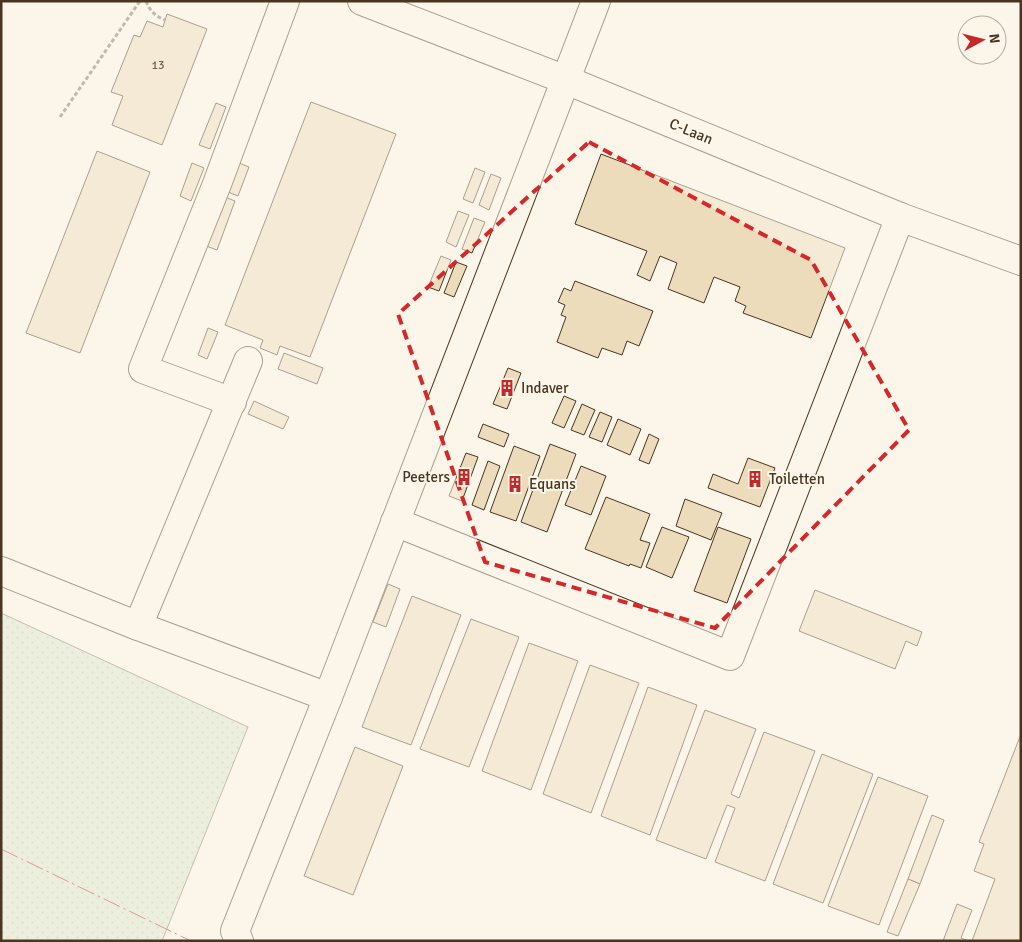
<svg xmlns="http://www.w3.org/2000/svg" width="1022" height="942" viewBox="0 0 1022 942" font-family="Signika,sans-serif">
<style>
.grass{fill:url(#grass-dots);stroke:#887966}
.building{fill:#ecdcbc;stroke:#4a3520}
.lines{fill:none;stroke-linecap:round;stroke-linejoin:round}
.minor-casing{stroke:#4a3520;stroke-width:30}
.path{stroke:#7f6f5c;stroke-width:3;stroke-dasharray:4 2.5;stroke-linecap:butt}
.minor{stroke:#fbf6e9;stroke-width:28}
.power{stroke:#c62828;stroke-width:1;stroke-dasharray:18 4 2.5 4;stroke-linecap:butt}
.marked{fill:none;stroke:#d62828;stroke-width:4;stroke-dasharray:10 6;stroke-linejoin:round}
.labels{text-anchor:middle;dominant-baseline:central;stroke-width:4;stroke-linejoin:round;paint-order:stroke}
.number-label{font-size:12px;fill:#725f47}
.street-label{font-size:15px;fill:#4a3520;stroke:#fbf6e9}
.poi-label{font-size:15px;fill:#4a3520;stroke:#fbf6e9;text-anchor:start}
</style>
<defs>
<pattern id="grass-dots" width="8" height="8" patternUnits="userSpaceOnUse" patternTransform="scale(1.25)"><rect width="8" height="8" fill="#dce7d0"/><path d="M2 2h.1M6 6h.1" fill="none" stroke="#bec7b2" stroke-width="1.8" stroke-linecap="round"/></pattern>
</defs>
<rect width="100%" height="100%" fill="#fbf6e9"/>
<path class="grass" d="M1 613 248 727 162 941H1Z"/>
<g class="building">
<path d="M167 14 207 29 162 145 112 125 123 96 111 92 134 35 140 37 147 21 163 27Z"/>
<path d="M311 102 396 134 310 357 280 346 277 355 260 348 263 340 225 325Z"/>
<path d="M216 103 226 107 210 149 199 145Z"/>
<path d="M97 151 150 172 80 353 26 333Z"/>
<path d="M601 154 845 248 811 338 743 313 746 306 735 301 740 287 714 277 704 303 668 289 677 263 660 256 650 281 637 275 647 251 575 224Z"/>
<path d="M192 163 204 168 191 201 180 196Z"/>
<path d="M239 163 249 167 238 196 228 192Z"/>
<path d="M475 168 485 172 473 203 463 199Z"/>
<path d="M491 174 501 178 489 210 479 205Z"/>
<path d="M225 197 235 201 217 250 206 246Z"/>
<path d="M458 211 469 215 456 247 446 242Z"/>
<path d="M474 218 485 222 472 253 462 249Z"/>
<path d="M441 256 451 260 439 291 428 287Z"/>
<path d="M456 262 467 266 454 297 444 293Z"/>
<path d="M575 281 653 311 639 346 627 341 622 355 602 348 598 358 557 342 566 317 561 315 565 305 558 302 564 288 571 291Z"/>
<path d="M208 328 218 332 207 359 198 355Z"/>
<path d="M284 353 323 368 317 384 278 369Z"/>
<path d="M508 368 521 373 507 409 493 404Z"/>
<path d="M564 396 576 401 564 428 552 423Z"/>
<path d="M254 401 289 417 283 429 248 414Z"/>
<path d="M582 404 595 410 584 435 571 430Z"/>
<path d="M600 412 612 417 602 442 589 437Z"/>
<path d="M618 419 641 429 630 455 607 445Z"/>
<path d="M483 424 509 434 504 447 478 437Z"/>
<path d="M649 434 659 439 649 464 639 460Z"/>
<path d="M550 444 576 454 547 532 521 522Z"/>
<path d="M514 446 540 456 516 521 490 512Z"/>
<path d="M466 453 478 457 462 501 449 496Z"/>
<path d="M748 458 775 468 760 507 708 488 713 474 738 484Z"/>
<path d="M488 461 500 466 484 510 472 505Z"/>
<path d="M581 466 606 476 591 515 565 505Z"/>
<path d="M606 497 650 514 640 540 650 543 641 568 630 564 629 566 585 549Z"/>
<path d="M685 499 722 513 711 540 676 526Z"/>
<path d="M662 527 689 537 672 578 646 567Z"/>
<path d="M718 527 751 539 727 603 694 591Z"/>
<path d="M388 584 400 589 386 627 373 622Z"/>
<path d="M815 590 922 632 917 646 906 641 895 669 799 631Z"/>
<path d="M412 596 461 615 411 745 362 727Z"/>
<path d="M471 619 519 637 469 767 420 749Z"/>
<path d="M529 643 578 661 531 790 482 771Z"/>
<path d="M590 665 639 683 591 813 543 794Z"/>
<path d="M648 687 697 705 650 835 601 816Z"/>
<path d="M705 710 756 729 731 794 739 798 764 732 815 751 765 881 715 862 735 808 727 805 706 859 656 840Z"/>
<path d="M1021 734V941H972L995 879 974 871 984 844 979 842Z"/>
<path d="M355 747 403 766 353 895 304 876Z"/>
<path d="M822 754 873 774 823 903 773 884Z"/>
<path d="M878 777 928 796 879 925 828 906Z"/>
<path d="M932 815 944 820 920 884 908 879Z"/>
<path d="M908 879 920 884 898 936 887 932Z"/>
<path d="M957 904 972 910 961 938 968 941H943Z"/>
</g>
<g class="lines">
<g class="minor-casing">
<g id="minor">
<path id="s1" d="M362 1 566 80 900 217 1021 261"/>
<path d="M248 361 138 626 328 697"/>
<path d="M232 402 143 369 217 184 285 1"/>
<path d="M395 522 730 656 900 217"/>
<path d="M1 571 138 626"/>
<path d="M239 941 235 931 328 697 596 1"/>
</g>
</g>
<g class="path">
<path d="M146 1C150 11 155 16 165 20"/>
<path d="M60 117 140 1"/>
</g>
<use href="#minor" class="minor"/>
<path class="power" d="M1 849 191 941"/>
</g>
<path d="M0 0H1022V942H0ZM589 142 811 260 909 430 715 628 485 562 398 314Z" fill="#fbf6e9" fill-opacity=".55" fill-rule="evenodd"/>
<path class="marked" d="M589 142 811 260 909 430 715 628 485 562 398 314Z"/>
<defs>
<g id="building-bare" transform="scale(1.35)"><path d="M-4-6H4V6H1V3H-1V6H-4ZM-2.5-4.3h1.7v1.8h-1.7ZM.8-4.3h1.7v1.8H.8ZM-2.5-1h1.7V.8h-1.7ZM.8-1h1.7V.8H.8Z" fill="#c62828" stroke="#fbf6e9" stroke-width="2.5" paint-order="stroke"/></g>
</defs>
<g fill-rule="evenodd">
<use href="#building-bare" x="507" y="388"/>
<use href="#building-bare" x="464" y="477"/>
<use href="#building-bare" x="755" y="479"/>
<use href="#building-bare" x="515" y="484"/>
</g>
<g class="labels">
<g class="number-label">
<text x="158" y="65">13</text>
</g>
<g class="street-label">
<text stroke="none"><textPath href="#s1" startOffset="354">C-Laan</textPath></text>
</g>
<g class="poi-label">
<text x="521" y="388">Indaver</text>
<text x="450" y="477" text-anchor="end">Peeters</text>
<text x="769" y="479">Toiletten</text>
<text x="529" y="484">Equans</text>
</g>
</g>
<rect width="1022" height="942" fill="none" stroke="#4a3520" stroke-width="5"/>
<g transform="translate(982 40) rotate(83)"><circle r="24" fill="#fbf6e9" stroke="#b4a999"/>
<path d="M0-4L9 19L0 12L-9 19Z" fill="#c62828"/>
<text y="-8" font-size="14" font-weight="bold" text-anchor="middle" fill="#4a3520">N</text>
</g>
</svg>
